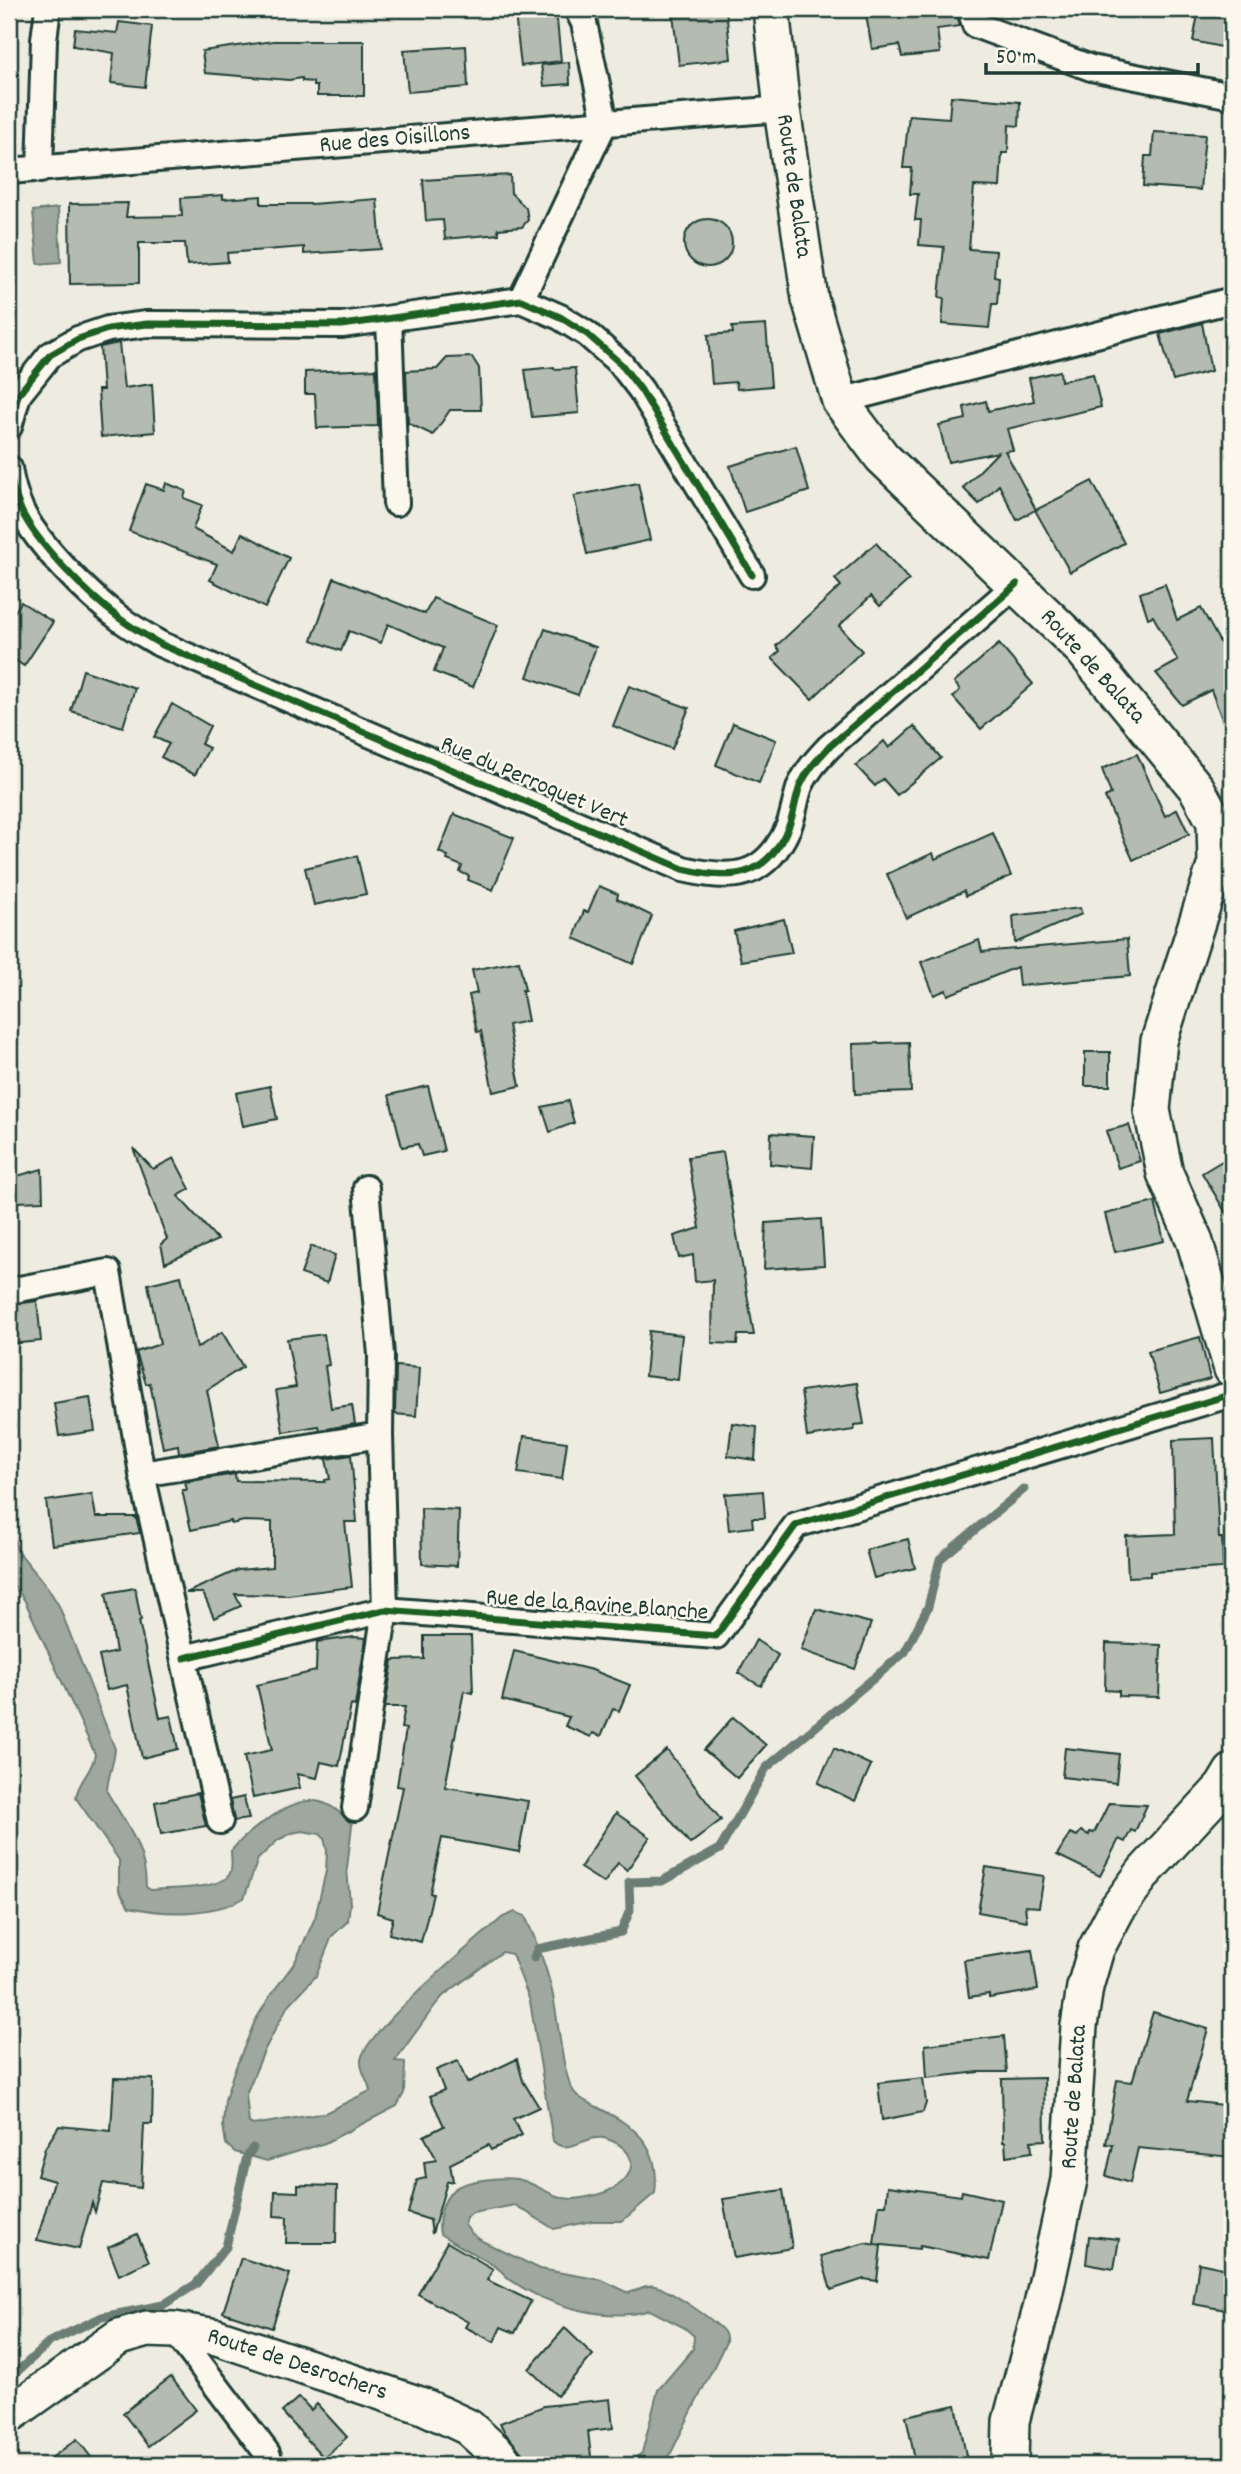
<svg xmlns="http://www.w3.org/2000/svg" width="1241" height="2474" viewBox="0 0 1241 2474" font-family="Dekko,sans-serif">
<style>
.water{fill:#9fa89f;stroke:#6c7d74;stroke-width:2}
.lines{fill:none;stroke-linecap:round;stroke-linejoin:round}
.stream{stroke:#6c7d74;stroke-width:9}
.building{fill:#b4bbb0;stroke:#1f3d34;stroke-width:2}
.street-casing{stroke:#1f3d34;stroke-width:30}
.secondary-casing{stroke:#1f3d34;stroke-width:40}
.street{stroke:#fbf7ec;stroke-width:24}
.secondary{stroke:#fbf7ec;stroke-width:35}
.cycleway-casing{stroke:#fbf7ec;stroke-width:11}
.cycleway{stroke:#1b5e20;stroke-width:7}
.labels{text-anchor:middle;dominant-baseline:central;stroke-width:5;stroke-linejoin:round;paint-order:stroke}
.street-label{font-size:24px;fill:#1f3d34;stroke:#fbf7ec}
</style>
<rect width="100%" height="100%" fill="#eeece1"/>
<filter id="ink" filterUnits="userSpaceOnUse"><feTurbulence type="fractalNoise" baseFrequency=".0143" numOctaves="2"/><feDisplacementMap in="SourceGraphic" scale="14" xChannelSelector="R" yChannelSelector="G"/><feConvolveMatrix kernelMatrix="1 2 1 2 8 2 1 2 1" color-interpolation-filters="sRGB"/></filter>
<g filter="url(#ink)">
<g class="water">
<path d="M58 208 61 262 38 264 33 211Z"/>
<path d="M9 1518 17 1550 48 1588 59 1606 115 1749C114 1765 107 1777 107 1792 126 1824 146 1848 146 1887L151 1890C168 1888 224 1890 230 1873 233 1867 231 1858 231 1851 245 1834 291 1797 315 1801 331 1803 341 1813 352 1825L347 1868 350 1904 348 1921 332 1936 316 1976 287 2007 264 2051 246 2094 249 2123 253 2125 325 2113 370 2091C369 2081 360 2072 361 2060 364 2033 477 1939 503 1917L515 1912 525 1916C535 1938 545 1963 551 1987 558 2012 561 2073 574 2092 579 2099 589 2103 597 2107 635 2127 661 2144 655 2193L622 2221H592L554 2229 515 2205 473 2213 466 2218 465 2225 471 2233 482 2241 540 2269 602 2280 629 2293C637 2290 646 2284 655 2286 668 2289 716 2321 724 2332 727 2337 726 2337 726 2342L669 2457 660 2465H624L642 2453 658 2390 693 2349 694 2336 685 2328 650 2310C608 2323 548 2306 512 2281 506 2277 502 2271 496 2267 478 2255 458 2246 440 2234 437 2220 442 2201 453 2190 463 2180 508 2176 521 2180 539 2185 552 2198 571 2199 581 2199 599 2195 608 2191 638 2178 640 2150 607 2139 588 2132 568 2157 553 2141L530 2001 512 1954 502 1952 443 1996 436 2004 395 2061 405 2062 404 2093 397 2106 325 2143 267 2161 235 2152 226 2144 223 2125 225 2100 233 2074 255 2021 270 1996 295 1962 315 1918 326 1871 327 1851 324 1838 320 1834 302 1831 292 1833 278 1840 258 1859 244 1898C212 1916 165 1915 129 1907L119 1890V1860L76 1798C78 1780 92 1774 95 1754L25 1601 9 1579Z"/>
</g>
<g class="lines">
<g class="stream">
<path d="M534 1958 537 1949 621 1932 630 1910 629 1882 662 1881 720 1849 766 1768 905 1652 928 1607 940 1559 1024 1489"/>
<path d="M9 2379 51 2341 102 2317 163 2305 196 2284 226 2247 247 2156 253 2148"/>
</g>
</g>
<g class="building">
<path d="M726 9 731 59 679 65 673 14Z"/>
<path d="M865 9H956L960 26 937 29 940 53 902 57 899 45 872 49Z"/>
<path d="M1199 9H1232L1226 48 1193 41Z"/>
<path d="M556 10 561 61 521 66 515 14Z"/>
<path d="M119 22 152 26 145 87 111 83 114 53 73 46 75 29 117 33Z"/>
<path d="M273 41H364V96H317V86H313V82L302 81V78L289 80 205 73 202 51Z"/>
<path d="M466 46 468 87 408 92 404 50Z"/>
<path d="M569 62 570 84 544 86 541 65Z"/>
<path d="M951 96 1020 102 1019 126 1009 125 1008 153H1002L1000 187 974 186 969 249 996 251 994 276 999 277 997 304H992L989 328 942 324 944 298 939 297 944 247 919 245 921 220H915L918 194H910L912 168H903L909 115 949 118Z"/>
<path d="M1154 132 1205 135 1200 190 1143 186 1145 156H1152Z"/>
<path d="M510 175 511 193 526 208 528 220 522 227 498 229 499 234 445 239 443 220 426 221 423 180Z"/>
<path d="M223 195V199L261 196V204H311L377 199 381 249 304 254V247L227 253 228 262 187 265 185 243H139V283L70 284 69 204 128 203 126 217 182 216 181 198Z"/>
<circle cx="708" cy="243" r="24"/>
<path d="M1202 323 1211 371 1173 381 1160 334Z"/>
<path d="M766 325 771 386 737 389 736 382 712 384 708 335 733 333 732 327Z"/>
<path d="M119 343 124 388 152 384 155 432 101 437 98 390H103L100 347Z"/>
<path d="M472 357 479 368 481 410H450L433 435 408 423 406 371 437 369 447 358Z"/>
<path d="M554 367V369L575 368 579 413 532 417 525 370Z"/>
<path d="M376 369 378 426 317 428 315 394H305V372Z"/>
<path d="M1060 371 1061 381 1093 374 1101 407 1007 429 1013 450 1005 451 1036 510 1092 481 1124 543 1070 572 1035 510 1017 520 999 485 979 504 963 488 998 452 948 462 939 425 966 419 964 407 986 401 988 411 1034 401 1029 378Z"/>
<path d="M796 446 809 491 745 512 730 466Z"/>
<path d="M166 483 186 491 184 498 202 505 193 529 234 551 242 533 289 558 265 608 210 580 217 564 129 531 146 484 164 490Z"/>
<path d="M638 483 650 540 587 554 574 496Z"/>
<path d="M876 543 909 580 880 606 871 596 839 626 862 651 812 699 772 658 780 651 776 646 841 586 835 579Z"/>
<path d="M334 578 425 614 433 598 498 625 473 687 434 672 443 648 388 624 381 643 349 631 341 651 312 640Z"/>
<path d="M1165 584 1177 620 1201 608 1232 664V740H1230L1211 690 1182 705 1156 673 1178 661 1153 616 1148 618 1140 593Z"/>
<path d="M21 602 53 622 24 666 9 656V621Z"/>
<path d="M545 629 596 647 578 695 527 677Z"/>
<path d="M999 644 1033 684 981 729 953 697 960 690 954 682Z"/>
<path d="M83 670 135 688 123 727 71 711Z"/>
<path d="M629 686 689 708 672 749 613 726Z"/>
<path d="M172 704 210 726 201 744 209 748 195 775 161 757 169 744 154 737Z"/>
<path d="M733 723 776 740 759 783 716 765Z"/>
<path d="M914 726 941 758 897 795 883 779 875 786 856 766 884 741 889 748Z"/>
<path d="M1137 754 1165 816 1177 809 1189 834 1133 860 1105 797 1111 794 1102 769Z"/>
<path d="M454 814 514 838 493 890 468 880 469 876 460 872 462 866 447 860 448 856 439 852Z"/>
<path d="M993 833 1011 876 966 896 964 891 906 918 887 874 933 853 935 859Z"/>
<path d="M357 856 366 894 314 905 305 868Z"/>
<path d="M599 886 618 894 617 899 652 916 633 964 574 938 584 911 588 912Z"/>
<path d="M1080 908 1082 914 1015 943 1013 916Z"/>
<path d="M784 919 792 953 741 961 734 931Z"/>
<path d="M1127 939 1130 976 1019 986 1017 967 948 995 946 990 934 995 921 962 979 940 982 952Z"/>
<path d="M519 961 525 990H522L528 1021 508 1025 520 1086 493 1092 481 1031 477 1032 469 995 477 993 472 970Z"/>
<path d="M909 1042 911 1092 855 1094 853 1044Z"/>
<rect x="1085" y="1052" width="25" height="34"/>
<path d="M270 1086 277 1119 243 1126 236 1093Z"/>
<path d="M428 1086 444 1151 422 1156 418 1144 402 1147 389 1095Z"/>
<path d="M568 1101 574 1123 550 1132 542 1107Z"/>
<path d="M1129 1125 1140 1161 1118 1168 1106 1131Z"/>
<path d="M771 1133 814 1136 812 1168 770 1164Z"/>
<path d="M133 1148 153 1169 174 1158 190 1189 178 1196 218 1240 165 1263 161 1244 167 1239Z"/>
<path d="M723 1152 754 1335H738L737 1344 712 1343 713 1280 695 1282 693 1255 679 1258 674 1236 700 1228 688 1157Z"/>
<path d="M1232 1155V1223L1202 1173Z"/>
<path d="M42 1169 43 1201 18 1202 17 1176Z"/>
<path d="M1155 1202 1164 1241 1115 1252 1105 1214Z"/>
<path d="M821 1219 824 1265 764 1269 766 1223Z"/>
<path d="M311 1246 335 1255 327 1283 301 1274Z"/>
<path d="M181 1276 197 1348 222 1332 243 1367 207 1390 219 1446 179 1453 178 1445 163 1448 150 1383 146 1384 136 1352 160 1344 148 1284Z"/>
<path d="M37 1301 41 1341 9 1344V1305Z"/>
<path d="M649 1331 682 1335 678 1380 645 1376Z"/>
<path d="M324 1334 329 1365 325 1366 331 1408 352 1405 355 1424 320 1430 319 1426 283 1432 276 1390 296 1387 287 1339Z"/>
<path d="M1200 1337 1210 1379 1160 1393 1148 1351Z"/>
<path d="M396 1366 419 1368 416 1416 395 1414Z"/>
<path d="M857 1383 864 1424 854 1425V1430L807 1437 801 1391Z"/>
<path d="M90 1397 95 1431 59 1436 54 1403Z"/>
<path d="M732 1423 757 1427 755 1460 728 1456Z"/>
<path d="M524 1436 567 1442 562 1479 518 1473Z"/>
<path d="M1214 1438 1219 1538H1222L1223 1568 1150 1572V1576L1128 1577 1126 1536 1175 1534 1173 1440Z"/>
<path d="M351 1455 357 1522H345L352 1587 288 1595 235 1594 241 1606 214 1618 203 1593H186L238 1570 272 1567V1522L244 1521 231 1524V1521L191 1530 182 1490H187L185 1482 235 1474 236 1481 325 1482V1480L330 1479 326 1459Z"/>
<path d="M763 1491 765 1518H752L753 1527 729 1530 725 1494Z"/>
<path d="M92 1494 96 1517H136L140 1533 52 1545 46 1501Z"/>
<path d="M421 1508 459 1510 457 1566 422 1564Z"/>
<path d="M908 1539 915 1568 874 1578 866 1550Z"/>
<path d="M135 1588 141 1620 139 1621 160 1718 171 1716 178 1749 142 1758 127 1685 107 1690 99 1656 116 1652 106 1593Z"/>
<path d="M816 1609 871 1623 855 1669 801 1650Z"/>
<path d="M424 1636H471L473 1693 464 1691 445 1787 478 1792V1795L479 1793 528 1801 519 1852 442 1838 430 1893 433 1894 421 1942 389 1934 393 1918 377 1913 403 1787 397 1786 406 1729 401 1728 405 1707H385L393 1660 424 1659Z"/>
<path d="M354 1637 366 1638 355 1706 351 1705 339 1766 321 1762 317 1778 297 1774 300 1788 253 1798 244 1756 272 1750 257 1685 316 1671 317 1642Z"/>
<path d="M756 1640 778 1655 761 1686 738 1673Z"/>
<path d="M1106 1643 1161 1645 1159 1697 1119 1696V1691L1105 1690Z"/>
<path d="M514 1651 592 1670 630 1685 619 1711 613 1709 601 1736 593 1733 591 1737 565 1726 569 1717 502 1700Z"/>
<path d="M733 1717 766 1745 737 1778 704 1750Z"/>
<path d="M834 1748 871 1765 855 1801 818 1783Z"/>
<path d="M1065 1748 1119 1754 1116 1783 1062 1777Z"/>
<path d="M667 1750 721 1820 690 1844 635 1776Z"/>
<path d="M198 1793 206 1826 161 1834 155 1802Z"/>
<path d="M244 1797 249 1819 234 1821 230 1800Z"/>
<path d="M1109 1803 1147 1805 1135 1832 1131 1830 1125 1842 1119 1839 1100 1876 1057 1855 1070 1833 1077 1836 1081 1831 1089 1835 1090 1832 1094 1833Z"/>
<path d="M616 1813 650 1837 627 1870 618 1863 604 1883 580 1868Z"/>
<path d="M986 1867 1044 1876 1039 1907 1025 1906 1027 1921 978 1912Z"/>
<path d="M1032 1950 1038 1990 989 1998V1994L969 1997 964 1960Z"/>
<path d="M1153 2012 1208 2029 1187 2101 1232 2106V2157L1138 2148 1130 2183 1106 2176 1113 2145 1106 2144 1117 2080 1132 2082Z"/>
<path d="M1004 2036 1007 2072H979L927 2078 925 2045Z"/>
<path d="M517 2059 523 2081 539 2107 513 2119 522 2135 491 2150 488 2145 450 2164 453 2181 447 2182 432 2234 430 2220 408 2213 417 2180 426 2178 424 2162 437 2160 424 2136 444 2126 430 2096 444 2090 436 2070 458 2061 467 2083Z"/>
<path d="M114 2078 153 2079 152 2124H144L141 2188 103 2183 95 2212 92 2203 79 2249 37 2240 54 2181 37 2176 45 2148 59 2126 111 2131Z"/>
<path d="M923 2078 926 2103 923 2112 882 2120 878 2083Z"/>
<path d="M1044 2078 1045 2140 1031 2141 1032 2152 1006 2156 1005 2142H1003L1002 2079Z"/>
<path d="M298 2185 337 2186 336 2243H286L287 2217 274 2216 275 2191 298 2192Z"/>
<path d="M888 2186 961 2196 962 2191 1002 2200 989 2260 920 2246 919 2249 874 2244 879 2205H886Z"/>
<path d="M783 2190 792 2248 734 2258 723 2199Z"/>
<path d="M137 2234 149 2261 119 2275 108 2247Z"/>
<path d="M1089 2236 1119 2239 1114 2269 1086 2264Z"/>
<path d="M447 2242 493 2269 487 2280 531 2301 515 2333 501 2327 494 2342 465 2327 468 2322 418 2294Z"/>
<path d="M865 2243 881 2246 877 2281 864 2279 831 2290 821 2256Z"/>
<path d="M241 2258 290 2274 272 2328 223 2312Z"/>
<path d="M1199 2263 1232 2270 1226 2310 1193 2304Z"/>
<path d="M565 2328 593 2355 557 2396 529 2369Z"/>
<path d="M171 2377 196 2410 148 2446 123 2413Z"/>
<path d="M299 2397 311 2410 317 2404 347 2437 324 2458 282 2412Z"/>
<path d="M610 2399 613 2428 588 2431 592 2465H526L522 2453 505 2433 500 2423 544 2406Z"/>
<path d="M956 2405 968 2465H916L906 2416Z"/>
<path d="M77 2439 97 2465H42Z"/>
</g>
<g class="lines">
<g class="street-casing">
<g id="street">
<path d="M970 9 975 25 1091 68 1232 96"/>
<path d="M40 170 44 39 48 9"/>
<path d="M9 171 782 109"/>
<path d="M521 300 605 122 584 23 577 9"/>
<path d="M389 319 396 503"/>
<path d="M840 401 1232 300"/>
<path d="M9 427 18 395 50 355 78 339 108 329 147 324 342 325 521 300 560 317 587 334 621 364 641 390 752 575"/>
<path d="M9 468C11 482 15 496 21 510 37 544 88 595 119 618 132 628 147 636 160 644L683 869C731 880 765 880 788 828 794 815 795 800 800 786 807 770 818 759 829 747L1017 584"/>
<path d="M9 1291 108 1272 142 1474 220 1821"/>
<path d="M142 1474 380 1435"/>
<path d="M184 1658 385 1610 716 1636 796 1525 1232 1394"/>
<path d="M355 1808 385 1610 380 1435 381 1355 366 1188"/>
<path d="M174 2330 267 2453 271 2465"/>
</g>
</g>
<g class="secondary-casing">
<g id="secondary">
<path d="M771 9 782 109 810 299 840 401 882 457 1082 649 1197 789 1215 822 1216 863 1159 1041 1152 1110 1165 1173 1194 1239 1232 1369"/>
<path d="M9 2415 119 2337 147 2329 174 2330 217 2337 423 2406 468 2427 498 2454 506 2465"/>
<path d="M1010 2465 1011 2421 1041 2309 1069 2180 1079 2026 1085 1987 1096 1949 1117 1909 1145 1871 1223 1787 1232 1772"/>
</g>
</g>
<use href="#street" class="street"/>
<use href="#secondary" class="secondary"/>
<g class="cycleway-casing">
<g id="cycleway">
<path d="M9 427 18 395 50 355 78 339 108 329 147 324 342 325 521 300 560 317 587 334 621 364 641 390 752 575"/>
<path d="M9 468C11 482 15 496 21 510 37 544 88 595 119 618 132 628 147 636 160 644L683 869C731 880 765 880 788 828 794 815 795 800 800 786 807 770 818 759 829 747L1017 584"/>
<path d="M184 1658 385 1610 716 1636 796 1525 1232 1394"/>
</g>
</g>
<use href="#cycleway" class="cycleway"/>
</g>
</g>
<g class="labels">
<g class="street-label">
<text transform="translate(395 140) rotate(-5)">Rue des Oisillons</text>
<text transform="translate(793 186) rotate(82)">Route de Balata</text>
<text transform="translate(1092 667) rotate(48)">Route de Balata</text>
<text transform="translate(534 783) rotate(23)">Rue du Perroquet Vert</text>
<text transform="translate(597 1606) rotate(4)">Rue de la Ravine Blanche</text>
<text transform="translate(1075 2097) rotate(-86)">Route de Balata</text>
<text transform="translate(297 2365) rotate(18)">Route de Desrochers</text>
</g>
</g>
<rect width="1241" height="2474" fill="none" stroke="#fbf7ec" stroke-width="35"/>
<rect x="18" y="18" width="1206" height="2439" fill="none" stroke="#1f3d34" stroke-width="2.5" filter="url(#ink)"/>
<path d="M986 63v10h212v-10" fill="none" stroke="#1f3d34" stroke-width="3.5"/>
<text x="996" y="63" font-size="21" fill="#1f3d34" stroke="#fbf7ec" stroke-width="5" paint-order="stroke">50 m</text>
</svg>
